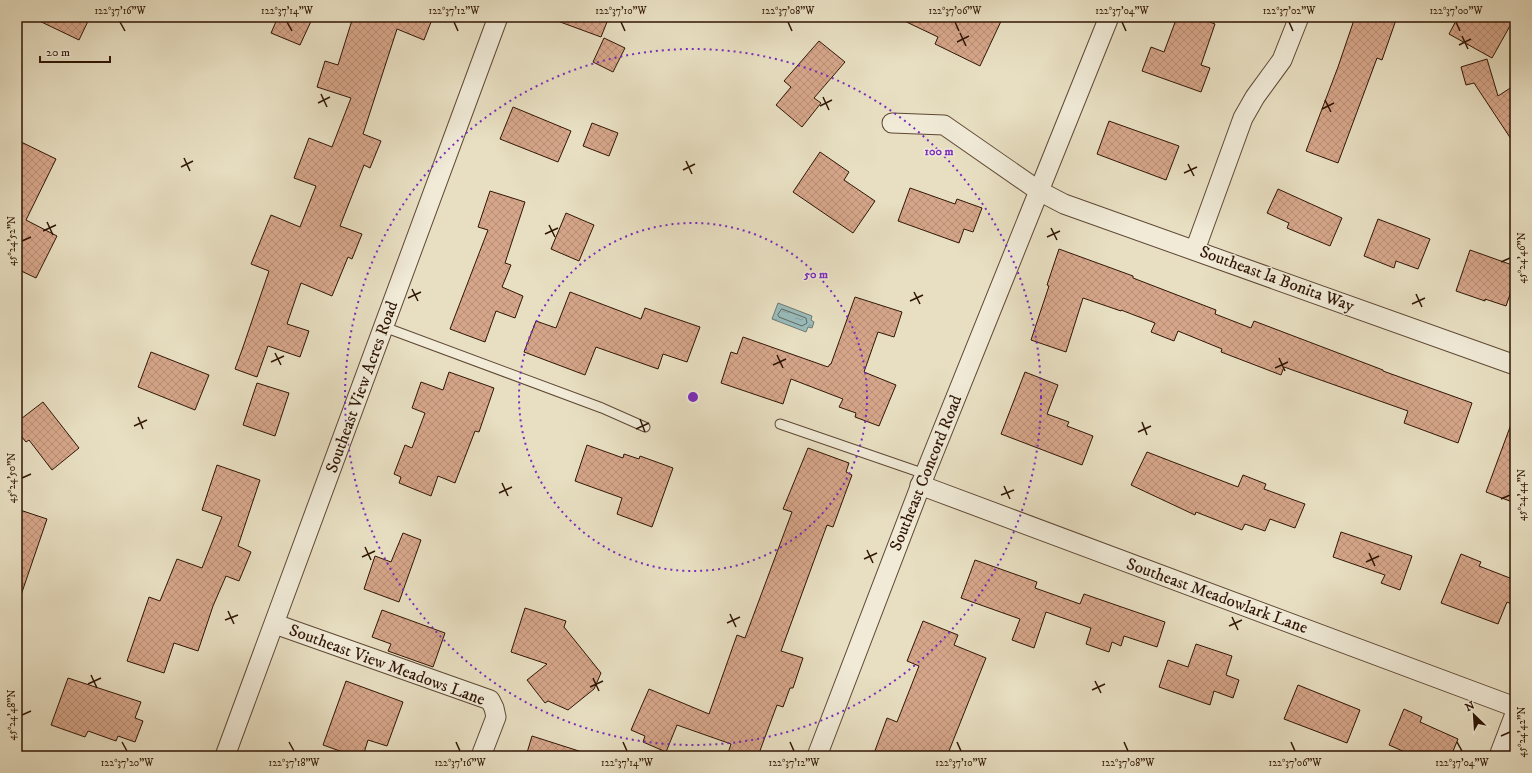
<svg xmlns="http://www.w3.org/2000/svg" width="1532" height="773" viewBox="0 0 1532 773" font-family="'IM FELL DW Pica',serif">
<style>
.water{fill:url(#water-ripples);stroke:#6f7972}
.lines{fill:none;stroke-linecap:round;stroke-linejoin:round}
.shore{stroke:#646860;stroke-width:1}
.building{fill:url(#building-cross-hatch);stroke:#301605}
.service-casing{stroke:#5e4834;stroke-width:11}
.minor-casing{stroke:#5e4834;stroke-width:21}
.service{stroke:#f0ead7;stroke-width:9}
.minor{stroke:#f0ead7;stroke-width:19}
.ticks{fill:none;stroke:#301605;stroke-width:1.5}
.ring{fill:none;stroke:#7b2cbf;stroke-width:2;stroke-dasharray:2 4}
.labels{text-anchor:middle;dominant-baseline:central;stroke-width:3;stroke-linejoin:round;paint-order:stroke}
.street-label{font-size:17px;fill:#301605;stroke:#f0ead7}
.centre{fill:#7b2cbf;stroke:#f0ead7;stroke-width:2}
.ring-label{font-size:12px;text-anchor:middle;font-weight:bold;fill:#7b2cbf;stroke:#f0ead7;stroke-width:3;stroke-linejoin:round;paint-order:stroke}
.neatline{fill:none;stroke:#301605;stroke-width:1.5}
.ticks-label{font-size:10px;text-anchor:middle;fill:#301605}
</style>
<defs>
<pattern id="water-ripples" width="26" height="14" patternUnits="userSpaceOnUse"><rect width="26" height="14" fill="#99bbba"/><path d="M2 4q2-2 4 0t4 0M15 11q2-2 4 0t4 0" fill="none" stroke="#84a09e"/></pattern>
<pattern id="building-cross-hatch" width="8" height="8" patternUnits="userSpaceOnUse"><rect width="8" height="8" fill="#d6a68a"/><path d="M0 0l8 8M0 8l8-8" fill="none" stroke="#b88e76"/></pattern>
</defs>
<rect width="100%" height="100%" fill="#e8dfc2"/>
<filter id="stains"><feTurbulence type="fractalNoise" baseFrequency=".005" numOctaves="4"/><feColorMatrix values="0 0 0 0 .2 0 0 0 0 .09 0 0 0 0 .02 0 0 0 .5 -.17"/></filter>
<radialGradient id="worn" r=".72"><stop offset=".6" stop-color="#630" stop-opacity="0"/><stop offset="1" stop-color="#630" stop-opacity=".3"/></radialGradient>
<path class="water" d="M778 303 812 316 811 320 814 322 812 328 808 327 806 332 772 319Z"/>
<g class="lines">
<path class="shore" d="M782 309 806 318 807 323 802 326 779 317 778 315Z"/>
</g>
<g class="building">
<path d="M31 17H90L79 40Z"/>
<path d="M278 17H313L300 45 271 33Z"/>
<path d="M353 17H433L424 40 397 29 363 134 381 141 370 168 364 165 340 226 362 234 352 259 348 257 332 296 301 283 287 324 309 331 300 357 268 346 257 377 235 369 242 350 269 271 251 264 271 215 300 227 316 186 294 178 309 138 332 147 351 98 317 87 325 61 338 65Z"/>
<path d="M552 17H609L601 37 552 19Z"/>
<path d="M896 17H1003L980 66 935 44 938 37Z"/>
<path d="M1177 17H1196L1215 24 1201 65 1210 68 1201 92 1142 71 1151 47 1164 52Z"/>
<path d="M1355 17H1397L1382 60 1377 58 1338 163 1306 151 1338 67Z"/>
<path d="M1458 17H1515L1492 58 1449 34Z"/>
<path d="M604 38 625 48 613 72 593 62Z"/>
<path d="M819 41 845 62 814 98 821 103 802 127 776 105 791 87 784 81Z"/>
<path d="M1487 59 1498 96 1515 85V145L1474 83 1466 85 1461 67Z"/>
<path d="M513 107 571 131 558 162 500 139Z"/>
<path d="M1109 121 1179 146 1166 180 1097 154Z"/>
<path d="M592 123 618 133 609 156 583 146Z"/>
<path d="M17 140 56 159 26 220 57 236 36 278 17 269Z"/>
<path d="M820 152 849 172 844 180 875 201 853 233 793 192Z"/>
<path d="M910 188 955 204 957 199 982 208 973 232 964 229 959 243 898 221Z"/>
<path d="M1278 189 1342 218 1330 246 1287 228 1289 223 1267 213Z"/>
<path d="M490 191 525 202 505 263 511 265 502 287 523 296 515 318 496 311 485 342 450 329 488 230 478 227Z"/>
<path d="M566 213 594 225 579 261 551 249Z"/>
<path d="M1378 219 1430 239 1418 269 1396 261 1394 268 1364 256Z"/>
<path d="M1059 249 1133 276V278L1216 310 1215 314 1251 328 1254 321 1383 370V371L1472 403 1458 443 1404 423 1408 411 1284 367 1281 375 1221 352 1222 349 1178 331 1174 341 1151 332 1155 323 1121 310V311L1083 298 1066 352 1031 340 1049 286 1047 285Z"/>
<path d="M1470 250 1515 266V280L1506 306 1485 299V301L1456 291Z"/>
<path d="M570 292 641 319 645 308 700 327 687 362 663 354 658 369 596 347 585 375 524 352 536 321 556 328Z"/>
<path d="M855 297 902 312 894 337 878 332 864 372 896 385 879 426 855 417 856 413 839 407 843 399 791 379 783 404 721 383 731 352 737 354 743 337 828 367 830 364H831Z"/>
<path d="M151 352 209 375 195 410 138 387Z"/>
<path d="M449 372 494 388 479 432 475 431 455 483 438 476 431 496 399 483 401 477 394 474 405 445 412 448 425 413 412 408 421 382 443 390Z"/>
<path d="M1025 372 1058 385 1047 414 1069 422 1067 426 1093 436 1082 465 1001 434Z"/>
<path d="M257 383 289 393 275 436 243 425Z"/>
<path d="M43 402 79 448 52 470 29 440 26 442 17 431V422Z"/>
<path d="M1513 419H1515V503L1486 492Z"/>
<path d="M587 445 623 458 624 454 639 459 640 456 673 468 652 527 617 514 622 498 575 481Z"/>
<path d="M808 448 849 463 846 472 852 475 833 527 827 525 781 651 803 658 793 688H790L783 707 777 705 758 756H727L731 744 677 725 666 752 643 742 645 736 631 730 649 689 709 714 737 635 745 638 792 512 783 509Z"/>
<path d="M1147 452 1238 487 1243 475 1266 484 1264 489 1305 504 1295 528 1270 519 1265 531 1245 524 1242 530 1196 512 1195 515 1131 485Z"/>
<path d="M217 465 260 480 238 546 251 552 239 581 226 576 213 606 198 651 174 643 164 673 127 661 149 597 160 601 177 559 202 568 222 517 202 510Z"/>
<path d="M17 509 47 519 20 598 17 597Z"/>
<path d="M1341 532 1412 556 1400 590 1381 583 1385 575 1333 557Z"/>
<path d="M403 533 421 540 399 602 364 589 375 556 391 562Z"/>
<path d="M1461 554 1481 562 1479 566 1515 580V606L1507 602 1498 624 1441 603Z"/>
<path d="M975 560 1037 582 1035 588 1080 604 1084 594 1165 622 1157 647 1124 636 1121 646 1112 642 1109 652 1086 644 1091 628 1046 612 1034 648 1012 640 1020 619 961 598Z"/>
<path d="M525 608 566 621 564 627 601 673 594 689 568 710 548 701 545 703 527 680 547 664 511 652Z"/>
<path d="M382 610 445 633 433 667 388 651 391 644 372 637Z"/>
<path d="M923 621 958 635 954 645 986 658 947 756H873L887 718 897 722 919 666 907 661Z"/>
<path d="M1196 644 1232 656 1226 675 1239 680 1233 698 1214 691 1210 705 1159 687 1168 660 1188 667Z"/>
<path d="M68 678 141 702 135 718 143 721 135 742 118 736 116 741 88 731 85 737 51 725Z"/>
<path d="M346 681 403 702 387 746 368 740 363 756H354L323 745Z"/>
<path d="M1298 685 1360 710 1347 743 1284 719Z"/>
<path d="M1404 709 1422 717 1420 722 1458 739 1451 756H1414L1389 745Z"/>
<path d="M532 736 582 752 581 756H526Z"/>
</g>
<g class="lines">
<g class="service-casing">
<g id="service">
<path d="M384 327 602 408 645 427"/>
<path d="M780 424 925 474"/>
</g>
</g>
<g class="minor-casing">
<g id="minor">
<path d="M892 123 944 125 1039 191 1064 204 1515 365"/>
<path d="M1195 250 1243 118 1255 97 1282 60 1299 17"/>
<path d="M920 485 1515 707"/>
<path d="M275 624 490 700 494 708 496 717 481 756"/>
<path d="M225 756 498 17"/>
<path d="M817 756 925 474 1109 17"/>
<path d="M1499 756 1515 714"/>
</g>
</g>
<use href="#service" class="service"/>
<use href="#minor" class="minor"/>
</g>
<path class="ticks" d="M120 22 125 31M287 22 292 31M454 22 458 31M621 22 625 31M788 22 792 31M955 22 959 31M1122 22 1126 31M1289 22 1293 31M1456 22 1460 31M960 33 966 46M1462 36 1468 49M957 42 969 36M1459 45 1471 39M321 94 327 107M823 97 829 110M1325 100 1331 112M318 103 330 97M820 106 832 100M1322 109 1334 103M184 158 190 171M686 161 692 174M1188 164 1194 176M181 167 193 161M683 170 695 164M1184 173 1197 167M47 222 53 235M549 225 555 237M1051 228 1057 240M43 231 56 225M545 234 558 228M1047 237 1060 231M22 241 31 237M1501 262 1510 258M412 289 418 301M914 292 920 304M1416 294 1422 307M408 298 421 292M910 301 923 295M1412 304 1425 298M275 353 281 365M777 355 783 368M1279 358 1285 371M271 362 284 356M773 365 786 359M1275 368 1288 362M138 417 143 429M640 419 645 432M1142 422 1147 435M134 426 147 420M636 429 649 423M1138 432 1151 426M22 478 31 474M502 483 508 496M1004 486 1010 499M499 493 512 487M1001 495 1014 490M1501 499 1510 495M365 547 371 560M867 550 873 563M1369 553 1375 566M362 557 375 551M864 559 877 553M1366 562 1379 556M228 611 234 624M730 614 736 627M1232 617 1238 630M225 620 238 615M727 623 740 617M1229 626 1242 620M91 675 97 688M593 678 599 691M1095 681 1101 693M88 684 101 678M590 687 603 681M1092 690 1105 684M22 715 31 711M1501 736 1510 732M122 742 127 751M289 742 294 751M456 742 460 751M623 742 627 751M790 742 794 751M957 742 961 751M1124 742 1128 751M1291 742 1295 751M1457 742 1462 751"/>
<g class="ring">
<circle cx="693" cy="397" r="174"/>
<circle cx="693" cy="397" r="348"/>
</g>
<g class="labels">
<g class="street-label">
<text transform="translate(1277 279) rotate(20)">Southeast la Bonita Way</text>
<text transform="translate(362 387) rotate(-70)">Southeast View Acres Road</text>
<text transform="translate(926 473) rotate(-68)">Southeast Concord Road</text>
<text transform="translate(1217 596) rotate(20)">Southeast Meadowlark Lane</text>
<text transform="translate(387 665) rotate(20)">Southeast View Meadows Lane</text>
</g>
</g>
<circle cx="693" cy="397" r="6" class="centre"/>
<g class="ring-label">
<text x="939" y="155">100 m</text>
<text x="816" y="278">50 m</text>
</g>
<rect width="1532" height="773" fill="none" stroke="#e8dfc2" stroke-width="44"/>
<g transform="translate(1474 715) rotate(335)" stroke="#f0ead7" stroke-width="3" paint-order="stroke">
<path d="M0-3L7 15L0 10L-7 15Z" fill="#301605"/>
<text y="-6" font-size="11" font-weight="bold" text-anchor="middle" fill="#301605">N</text>
</g>
<path d="M40 56v6h70v-6" fill="none" stroke="#301605" stroke-width="2"/>
<text x="46" y="56" font-size="12" fill="#301605" stroke="#f0ead7" stroke-width="3" paint-order="stroke">20 m</text>
<rect x="22" y="22" width="1488" height="729" class="neatline"/>
<g class="ticks-label">
<text x="120" y="14">122°37'16"W</text>
<text x="287" y="14">122°37'14"W</text>
<text x="454" y="14">122°37'12"W</text>
<text x="621" y="14">122°37'10"W</text>
<text x="788" y="14">122°37'08"W</text>
<text x="955" y="14">122°37'06"W</text>
<text x="1122" y="14">122°37'04"W</text>
<text x="1289" y="14">122°37'02"W</text>
<text x="1456" y="14">122°37'00"W</text>
<text transform="translate(11 241) rotate(-90)" y="4">45°24'52"N</text>
<text transform="translate(1521 258) rotate(-90)" y="4">45°24'46"N</text>
<text transform="translate(11 478) rotate(-90)" y="4">45°24'50"N</text>
<text transform="translate(1521 495) rotate(-90)" y="4">45°24'44"N</text>
<text transform="translate(11 715) rotate(-90)" y="4">45°24'48"N</text>
<text transform="translate(1521 732) rotate(-90)" y="4">45°24'42"N</text>
<text x="127" y="766">122°37'20"W</text>
<text x="294" y="766">122°37'18"W</text>
<text x="460" y="766">122°37'16"W</text>
<text x="627" y="766">122°37'14"W</text>
<text x="794" y="766">122°37'12"W</text>
<text x="961" y="766">122°37'10"W</text>
<text x="1128" y="766">122°37'08"W</text>
<text x="1295" y="766">122°37'06"W</text>
<text x="1462" y="766">122°37'04"W</text>
</g>
<rect width="100%" height="100%" filter="url(#stains)"/>
<rect width="100%" height="100%" fill="url(#worn)"/>
</svg>
